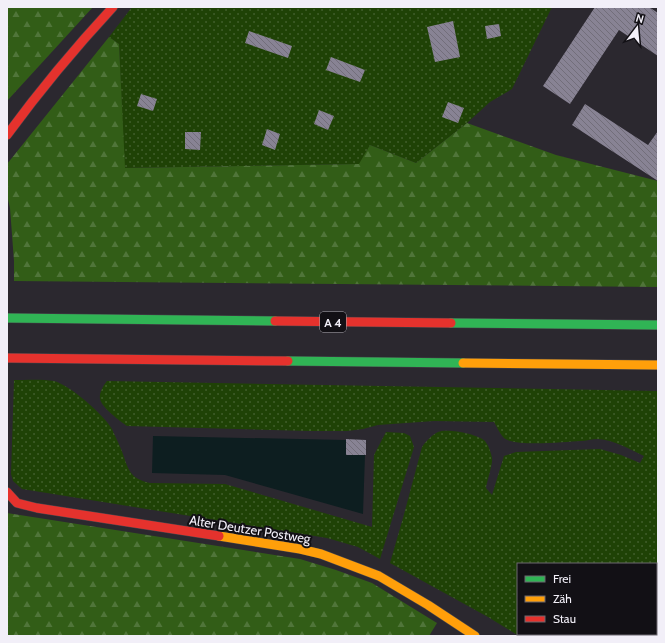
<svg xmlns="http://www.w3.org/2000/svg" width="665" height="643" viewBox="0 0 665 643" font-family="Cabin,sans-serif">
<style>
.grass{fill:url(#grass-dots);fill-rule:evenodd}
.forest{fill:url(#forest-firs)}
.water{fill:#0d1e20}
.building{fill:url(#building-back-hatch)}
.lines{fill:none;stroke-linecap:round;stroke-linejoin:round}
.fast-casing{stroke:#48464c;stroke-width:10}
.slow-casing{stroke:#48464c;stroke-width:10}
.jam-casing{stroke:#48464c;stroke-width:10}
.fast{stroke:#30b455;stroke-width:9}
.slow{stroke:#ff9f0a;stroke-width:9}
.jam{stroke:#e5322d;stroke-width:9}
.labels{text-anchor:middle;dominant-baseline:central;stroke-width:4;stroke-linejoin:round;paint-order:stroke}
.shield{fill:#121015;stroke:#afacb4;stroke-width:1}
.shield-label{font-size:12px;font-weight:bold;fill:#f2eff8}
.street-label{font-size:13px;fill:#f2eff8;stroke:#121015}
</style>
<defs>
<pattern id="grass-dots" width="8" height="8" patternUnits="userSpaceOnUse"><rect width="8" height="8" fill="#1f4206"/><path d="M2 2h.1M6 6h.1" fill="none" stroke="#405e2b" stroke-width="1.8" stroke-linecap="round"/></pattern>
<pattern id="forest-firs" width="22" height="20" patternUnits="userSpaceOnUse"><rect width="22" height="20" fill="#325d17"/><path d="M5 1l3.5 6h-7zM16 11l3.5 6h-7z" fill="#50753a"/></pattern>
<pattern id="building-back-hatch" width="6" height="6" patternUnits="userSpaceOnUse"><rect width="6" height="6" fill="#888394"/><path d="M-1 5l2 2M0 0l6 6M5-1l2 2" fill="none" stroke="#726e7a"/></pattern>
</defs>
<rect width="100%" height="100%" fill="#2b282f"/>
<g class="grass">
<path d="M132 7H552L512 89 490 102 467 123 416 163 370 145 360 164 124 168 119 44 109 37Z"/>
<path d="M14 380C25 380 44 379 54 381 70 385 104 415 112 429 116 438 121 448 124 457 129 473 133 479 150 483L225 484 372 527 374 455 386 432 404 433 410 436 414 447 380 559 358 547 327 538 22 489 13 481 11 474Z"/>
<path d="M107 381 658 391V636H519L488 617 390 563 403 518 422 447C426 441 432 435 438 432 447 428 478 434 485 441 489 446 491 453 492 458 493 464 487 481 486 488L492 495 504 456 516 452 600 449 621 455 640 463 644 456C629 449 614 440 598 439 592 439 586 441 580 441 565 442 514 447 504 438 500 434 497 427 494 422L434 421 378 425 363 429 347 431H310L127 426C120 421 102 408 100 399 99 393 103 386 107 381ZM518 564H656V634H518Z"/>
</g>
<g class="forest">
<path d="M7 7H93L7 101Z"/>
<path d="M109 37 119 44 125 168 359 164 370 145 416 163 467 123 556 155 658 181V287L14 281V261L10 208 7 195V164Z"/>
<path d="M7 513 300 559 336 570 372 583 437 623 429 636H7Z"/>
</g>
<path class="water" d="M153 436 346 440V455H365L363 514 225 475 152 473Z"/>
<g class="building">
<path d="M595 7H649L658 13V56L619 30 570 104 543 86Z"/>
<path d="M453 21 460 57 435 62 427 27Z"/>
<path d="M499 24 501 36 487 39 485 26Z"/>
<path d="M249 31 292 46 288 58 245 43Z"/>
<path d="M331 57 365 70 360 82 326 70Z"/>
<path d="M141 94 157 99 153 111 137 106Z"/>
<path d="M448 102 464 108 458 123 442 117Z"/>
<path d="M585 104 648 145 658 131V181L572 125Z"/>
<path d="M319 110 334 116 328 130 314 124Z"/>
<path d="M267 129 280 134 275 150 262 145Z"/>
<path d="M185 132H201L200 150 185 149Z"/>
<path d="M346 439 366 440V455H346Z"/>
</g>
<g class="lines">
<g class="fast-casing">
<g id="fast">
<path d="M7 318 275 321"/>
<path d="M451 323 658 325"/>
<path d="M288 361 463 363"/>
</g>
</g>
<g class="slow-casing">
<g id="slow">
<path d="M463 363 658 365"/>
<path d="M219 536 300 549 321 554 379 576 428 605 475 636"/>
</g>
</g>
<g class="jam-casing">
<g id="jam">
<path d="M7 135C40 90 75 48 113 7"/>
<path d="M275 321 451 323"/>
<path d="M7 358 288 361"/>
<path d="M7 492 17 503 37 508 219 536"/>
</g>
</g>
<use href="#fast" class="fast"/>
<use href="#slow" class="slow"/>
<use href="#jam" class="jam"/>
</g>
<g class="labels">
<rect class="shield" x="320" y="312" width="26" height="20" rx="3"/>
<g class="shield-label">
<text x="333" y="322">A 4</text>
</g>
<g class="street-label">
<text transform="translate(250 529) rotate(9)">Alter Deutzer Postweg</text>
</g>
</g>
<rect width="665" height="643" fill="none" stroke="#f2eff8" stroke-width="16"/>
<rect x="517" y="563" width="140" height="72" fill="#121015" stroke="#6c6970"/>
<rect x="525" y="576" width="20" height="6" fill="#30b455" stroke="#6c6970"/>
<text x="553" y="583" font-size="12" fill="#f2eff8">Frei</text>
<rect x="525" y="596" width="20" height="6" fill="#ff9f0a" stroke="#6c6970"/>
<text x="553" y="603" font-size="12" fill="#f2eff8">Zäh</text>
<rect x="525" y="616" width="20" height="6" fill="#e5322d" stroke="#6c6970"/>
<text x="553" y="623" font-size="12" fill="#f2eff8">Stau</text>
<g transform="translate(637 28) rotate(16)" stroke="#121015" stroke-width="3" paint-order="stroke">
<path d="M0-3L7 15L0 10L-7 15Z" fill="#f2eff8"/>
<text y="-6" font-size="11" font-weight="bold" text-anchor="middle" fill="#f2eff8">N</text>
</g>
</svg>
